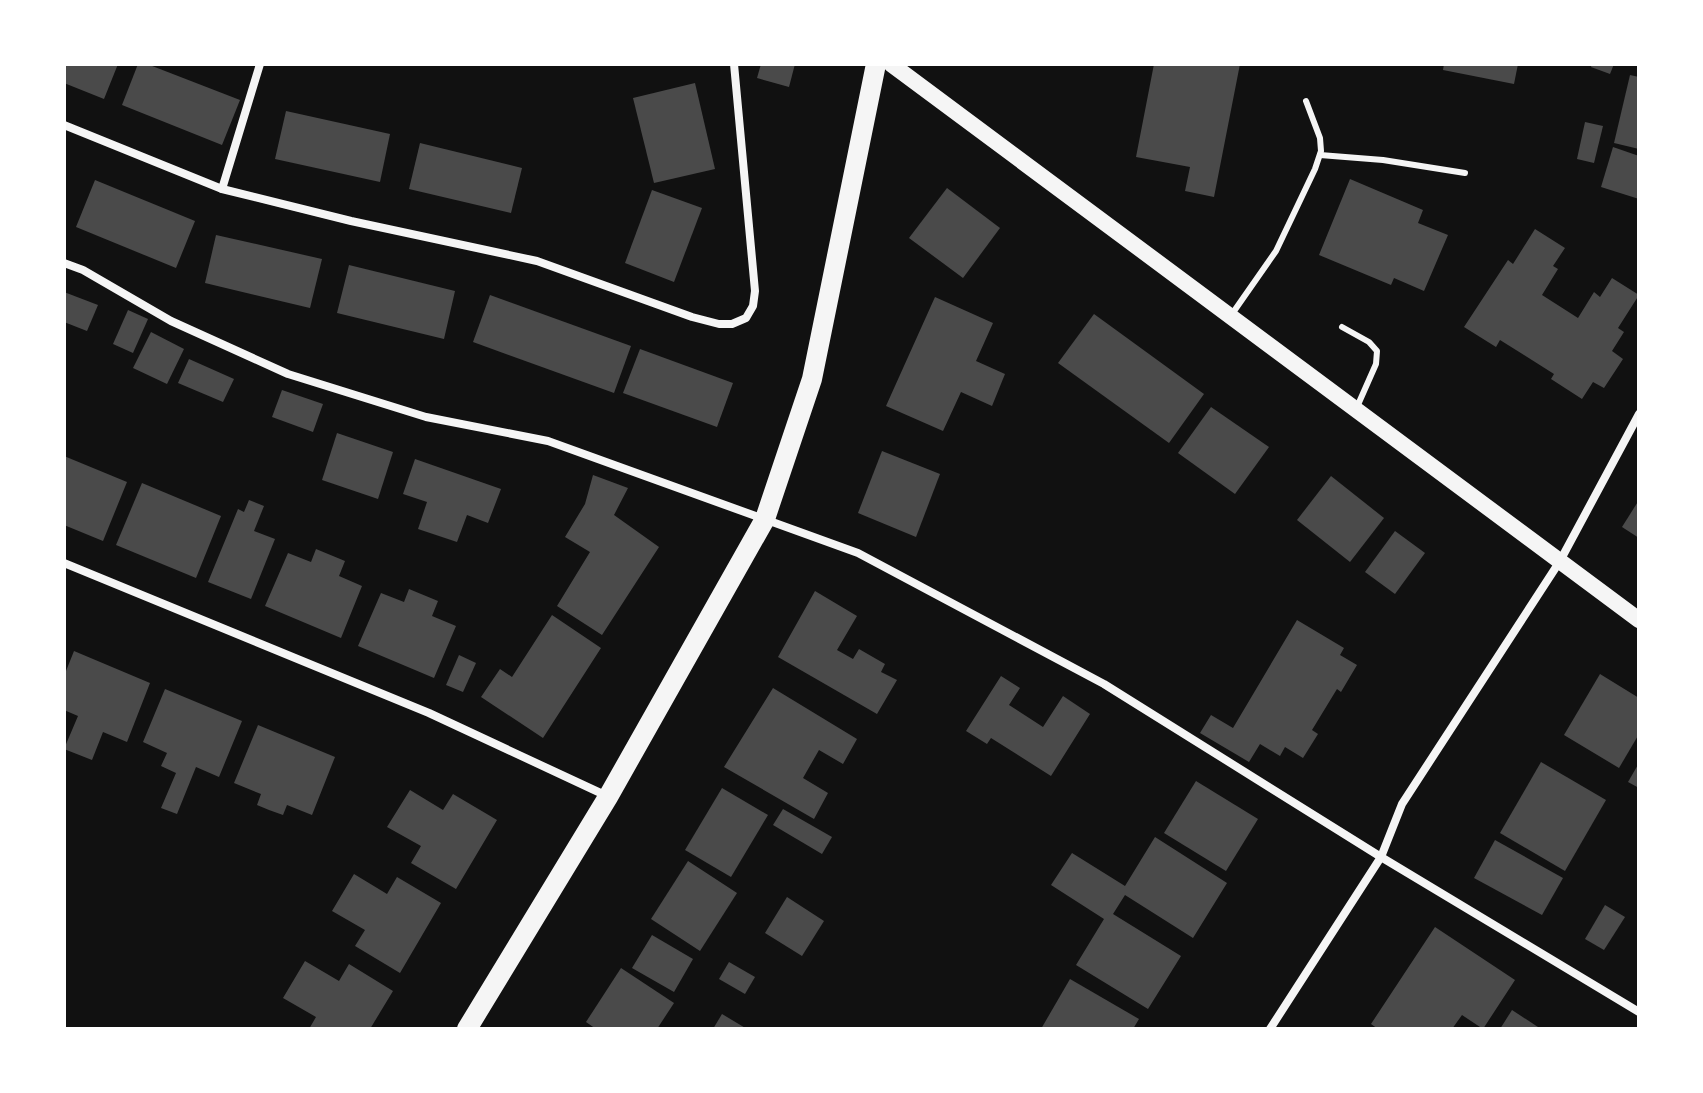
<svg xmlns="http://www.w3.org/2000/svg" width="1703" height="1093" viewBox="0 0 1703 1093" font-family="Mulish,sans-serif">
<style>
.building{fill:#4a4a4a}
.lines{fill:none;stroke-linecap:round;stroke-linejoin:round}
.service{stroke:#f5f5f5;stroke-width:6}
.minor{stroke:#f5f5f5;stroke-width:8}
.secondary{stroke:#f5f5f5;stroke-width:16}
.primary{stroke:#f5f5f5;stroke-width:20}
</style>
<rect width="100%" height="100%" fill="#111"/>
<g class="building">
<path d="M64 64H118L104 99 64 83Z"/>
<path d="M138 64H147L240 100 222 145 122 105Z"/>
<path d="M761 64H795L789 87 757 78Z"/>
<path d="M1154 64H1240L1214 197 1185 191 1190 167 1136 157Z"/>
<path d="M1444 64H1518L1514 84 1443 70Z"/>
<path d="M1592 64H1614L1610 74 1591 67Z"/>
<path d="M1630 75 1639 77V149L1614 143Z"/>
<path d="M695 83 715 169 654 183 633 98Z"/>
<path d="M286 111 390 134 380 182 275 159Z"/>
<path d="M1585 122 1603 126 1594 163 1577 159Z"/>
<path d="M420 143 522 168 511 213 409 189Z"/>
<path d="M1613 147 1639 156V199L1601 187Z"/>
<path d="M1350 179 1423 210 1418 223 1448 235 1424 291 1394 278 1391 285 1319 255Z"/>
<path d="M95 180 195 221 176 268 76 227Z"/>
<path d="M947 188 1000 228 963 278 909 238Z"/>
<path d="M652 190 702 208 674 282 625 263Z"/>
<path d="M1535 229 1565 248 1553 266 1558 269 1542 295 1578 318 1594 292 1600 297 1612 278 1639 295 1618 328 1624 332 1612 351 1623 359 1604 388 1593 382 1582 399 1551 379 1554 374 1500 340 1496 347 1464 327 1508 260 1513 264Z"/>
<path d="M216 235 322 259 310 308 205 283Z"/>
<path d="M349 265 455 291 444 339 337 313Z"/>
<path d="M64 292 98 305 87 331 64 322Z"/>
<path d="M490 295 631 346 614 393 473 342Z"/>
<path d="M935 297 993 323 976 361 1005 374 992 406 961 392 943 431 886 406Z"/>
<path d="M128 310 148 319 133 353 113 344Z"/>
<path d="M1094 314 1204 394 1169 443 1058 363Z"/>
<path d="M151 332 184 349 167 384 133 368Z"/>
<path d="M640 349 733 383 717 427 623 393Z"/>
<path d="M189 359 234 379 223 402 178 383Z"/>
<path d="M282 390 323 404 313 432 272 417Z"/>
<path d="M1211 407 1269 447 1235 494 1178 453Z"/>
<path d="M337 433 393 452 378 499 322 480Z"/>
<path d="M882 451 940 474 916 537 858 513Z"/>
<path d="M64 456 127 482 103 541 64 525Z"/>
<path d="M415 459 501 489 488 523 467 515 457 542 418 529 427 502 403 494Z"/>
<path d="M593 475 628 488 614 515 659 547 602 635 557 606 590 552 565 537 585 504Z"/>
<path d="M1331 476 1384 518 1350 562 1297 520Z"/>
<path d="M142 483 221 516 196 578 116 545Z"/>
<path d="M249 500 264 506 254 531 275 539 251 599 208 582 238 509 244 512Z"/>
<path d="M1639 500V538L1622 527Z"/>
<path d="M1395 531 1425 553 1395 594 1365 572Z"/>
<path d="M316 549 345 561 339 576 362 586 341 638 265 606 288 553 311 562Z"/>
<path d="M409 589 438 601 432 616 456 626 434 678 358 646 381 593 404 602Z"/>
<path d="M815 591 857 616 837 650 853 659 859 649 885 664 881 672 897 680 877 714 778 657Z"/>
<path d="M552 615 601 648 543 738 481 697 500 669 512 677Z"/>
<path d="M1297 620 1344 648 1340 655 1357 665 1341 692 1337 689 1312 730 1318 734 1303 758 1285 747 1280 756 1260 744 1249 762 1200 733 1211 715 1233 728Z"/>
<path d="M74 651 150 683 127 742 103 732 92 760 64 749 78 716 64 710V676Z"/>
<path d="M459 655 476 663 463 692 446 685Z"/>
<path d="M1600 674 1639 698V734L1619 768 1564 735Z"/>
<path d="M1001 676 1020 688 1009 705 1043 727 1063 696 1090 714 1051 776 991 738 987 744 966 731Z"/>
<path d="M773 688 857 739 843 764 819 750 803 778 828 793 814 819 724 767Z"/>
<path d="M165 689 242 721 219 777 196 767 177 814 161 808 176 773 161 766 167 753 143 742Z"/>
<path d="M258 725 335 757 312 815 287 805 283 815 269 810 257 805 261 794 234 783Z"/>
<path d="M1541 762 1606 800 1565 871 1500 833Z"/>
<path d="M1639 763V788L1628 782Z"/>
<path d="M1196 781 1258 819 1226 871 1164 833Z"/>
<path d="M722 788 768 815 731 877 685 850Z"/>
<path d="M410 790 443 810 453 794 497 820 456 889 411 863 421 846 387 827Z"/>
<path d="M783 809 832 837 822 854 773 825Z"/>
<path d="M1155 837 1227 883 1193 938 1125 895 1113 914 1181 956 1148 1009 1076 965 1104 919 1051 885 1072 853 1125 886Z"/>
<path d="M1495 840 1563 878 1542 915 1474 878Z"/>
<path d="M688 861 737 893 700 951 651 919Z"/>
<path d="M354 874 387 894 397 877 441 903 400 973 355 946 365 930 332 911Z"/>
<path d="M787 897 824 921 802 956 765 933Z"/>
<path d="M1605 905 1625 917 1604 950 1585 939Z"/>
<path d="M1435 927 1515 980 1483 1029 1462 1015 1452 1029H1378L1371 1024Z"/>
<path d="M652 935 693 959 674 992 632 968Z"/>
<path d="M305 961 339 981 349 964 393 991 370 1029H309L316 1017 283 998Z"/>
<path d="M729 962 755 977 745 994 719 979Z"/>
<path d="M621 968 674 1003 657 1029H596L586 1022Z"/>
<path d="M1070 979 1139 1019 1133 1029H1041Z"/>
<path d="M1512 1010 1541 1029H1500Z"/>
<path d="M722 1014 747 1029H713Z"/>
</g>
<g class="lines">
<g class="service">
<path d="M1320 155 1383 160 1465 173"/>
<path d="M1232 314 1276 251 1315 169 1321 151 1320 138 1306 101"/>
<path d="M1342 327 1369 342 1377 351 1376 364 1357 407"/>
</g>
<g class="minor">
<path d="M64 125 222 189 351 221 537 261 692 317 719 324H732L746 318 753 306 755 291 734 64"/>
<path d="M222 189 260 64"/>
<path d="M64 263 83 270 171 321 288 374 426 417 548 441 858 553 1104 684 1381 857 1639 1012"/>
<path d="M64 563 429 713 607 796"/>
<path d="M1270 1029 1381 857 1402 804 1560 561 1639 414"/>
</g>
<path class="secondary" d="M891 64 1639 620"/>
<path class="primary" d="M467 1029 608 797 765 519 812 379 876 64"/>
</g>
<rect width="1703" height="1093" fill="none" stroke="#ffffff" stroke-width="132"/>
</svg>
